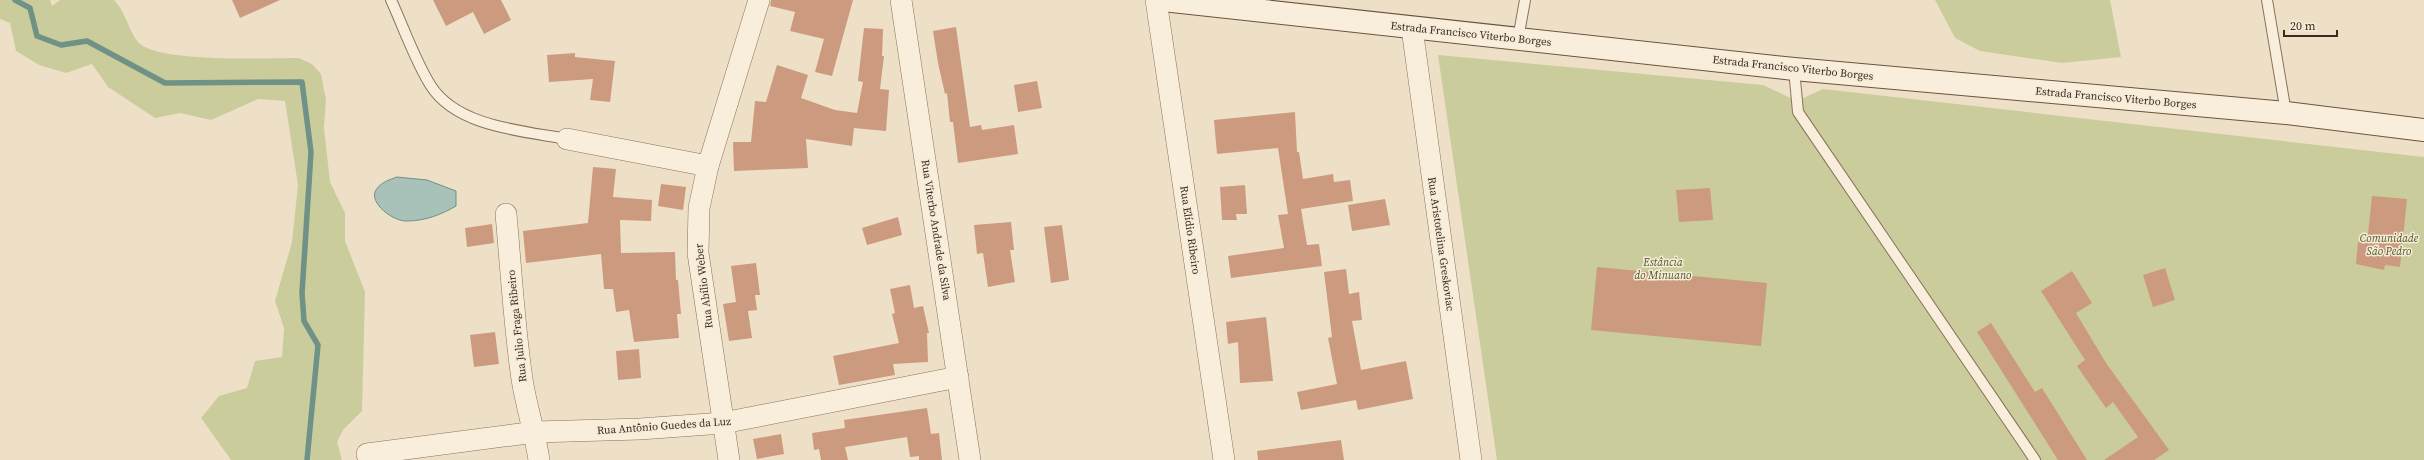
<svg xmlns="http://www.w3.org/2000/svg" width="2424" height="460" viewBox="0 0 2424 460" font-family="'Source Serif 4',serif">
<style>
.green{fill:#cacd9b}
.water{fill:#a8c2b9;stroke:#6f9186}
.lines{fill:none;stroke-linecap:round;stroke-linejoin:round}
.stream{stroke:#6f9186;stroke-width:5.5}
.building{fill:#cc9a7e}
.lane-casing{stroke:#8a725c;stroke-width:12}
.street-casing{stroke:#8a725c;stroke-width:22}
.secondary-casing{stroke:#6c533f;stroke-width:24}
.lane{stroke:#f9eedb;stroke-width:10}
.street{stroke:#f9eedb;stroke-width:21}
.secondary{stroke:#f9eedb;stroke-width:22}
.labels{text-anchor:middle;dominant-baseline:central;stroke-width:3;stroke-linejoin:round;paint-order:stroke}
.street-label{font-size:11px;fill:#3b2b20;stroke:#f6ebd7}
.park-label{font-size:11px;font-style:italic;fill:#4d5727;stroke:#f6ebd7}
</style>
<rect width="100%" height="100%" fill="#eee0c7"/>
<g class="green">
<path d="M0 0H50L52 6 60 0H114C126 12 128 30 138 42 155 63 269 58 299 58L312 64 321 74 326 100 324 128 330 182 345 213V241L365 292 362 411 343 430 337 442 342 460H231L201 418 219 396 247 388 255 361 282 357 284 328 275 301 292 242 298 185 285 101 258 99 211 120 180 113 155 118 108 87 92 64 66 73 39 65 16 51 10 23 0 19Z"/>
<path d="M1935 0H2110L2121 57 2062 63 1980 51 1955 38Z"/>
<path d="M1438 55 1763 85 1797 101 1823 89 2424 157V460H1497Z"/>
</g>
<path class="water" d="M397 177 427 180 456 191V206C441 215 424 221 407 221 394 222 368 203 376 190 381 182 389 180 397 177Z"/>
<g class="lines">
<path class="stream" d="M15 0 30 8 37 36 61 45 87 41 165 83 302 82 311 152 302 293 304 321 318 345 307 460"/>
</g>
<g class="building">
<path d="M232 0H280L240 18Z"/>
<path d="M433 0H501L511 20 484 34 473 12 446 26Z"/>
<path d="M771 0H853L832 76 815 72 824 39 790 31 795 12 770 6Z"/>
<path d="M956 27 970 127 981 125 982 130 1014 125 1018 154 958 163 953 122H950L947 93 945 94 938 63 933 31Z"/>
<path d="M864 28 883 29 882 56H884L880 89 889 90 886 131 854 128 852 146 806 139 808 168 734 171 733 142H751L755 101 766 102 777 65 808 75 801 98 835 110 857 113 863 82 858 81Z"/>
<path d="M575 53V57L615 61 610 102 590 100 593 79 549 82 547 55Z"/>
<path d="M1037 81 1042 108 1018 112 1014 85Z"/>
<path d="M1295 112 1297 152H1299L1303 179 1333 174 1334 182 1350 180 1353 201 1301 209 1307 245 1319 244 1322 266 1231 278 1228 256 1284 248 1278 215 1288 214 1278 148 1217 154 1214 120Z"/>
<path d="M593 167 616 169 613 197 652 200 651 221 620 220 621 253 675 252 676 280H678L681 314H677L679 338 634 342 629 310 616 312 613 289H604L601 254 526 263 523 231 588 223Z"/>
<path d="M661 184 686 187 683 210 658 206Z"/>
<path d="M1245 185 1247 214H1236L1237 220H1222L1220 187Z"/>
<path d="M1710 188 1713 220 1679 222 1676 190Z"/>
<path d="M2372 196 2407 199 2400 267 2385 265 2384 270 2356 264 2358 242 2367 243Z"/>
<path d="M1385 199 1390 225 1352 231 1348 205Z"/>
<path d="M898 217 902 235 867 245 862 228Z"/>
<path d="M1011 222 1014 250H1010L1015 282 988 287 983 253 977 254 974 225Z"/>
<path d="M492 224 494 243 467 247 465 228Z"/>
<path d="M1062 225 1069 280 1051 283 1044 227Z"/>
<path d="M756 263 760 295H755L757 310 748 311 752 338 729 341 723 304 736 302 731 266Z"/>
<path d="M1597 267 1767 283 1761 346 1591 330Z"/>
<path d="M2165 268 2175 300 2153 307 2143 275Z"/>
<path d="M1346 269 1349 294 1359 292 1362 320 1352 321 1361 370 1406 361 1413 399 1358 410 1356 400 1301 410 1297 392 1337 384 1328 338 1332 337 1324 272Z"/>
<path d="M2072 271 2092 303 2076 313 2106 363 2169 450 2154 460H2104L2138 437 2113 402 2106 408 2077 366 2085 360 2041 291Z"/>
<path d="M910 285 914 308 923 306 929 333H927L928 362 893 364 895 375 839 385 833 356 899 343 892 314 895 313 890 289Z"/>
<path d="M1266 317 1273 381 1240 383 1238 342 1228 344 1226 322Z"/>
<path d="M1991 323 2035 392 2042 388 2087 460H2058L1977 332Z"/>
<path d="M495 332 499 364 474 367 470 335Z"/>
<path d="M639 349 641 378 618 380 616 351Z"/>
<path d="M927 408 931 434 939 433 942 460H919V456L910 457 907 437 845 447 848 460H821L819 449 814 450 812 433 845 428 844 420Z"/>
<path d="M781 434 784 454 757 459 753 439Z"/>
<path d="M1341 440 1344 460H1258L1257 451Z"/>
</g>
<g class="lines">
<g class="lane-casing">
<g id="lane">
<path d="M391 0C403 26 416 63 431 86 457 127 524 131 567 139"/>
<path d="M2267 0 2286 113"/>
<path d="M1518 39 1525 0"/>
<path d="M1794 69 1798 112 2035 460"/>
</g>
</g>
<g class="street-casing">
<g id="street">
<path d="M901 0 970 460"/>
<path d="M1156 0 1224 460"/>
<path d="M1412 28 1471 460"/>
<path d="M567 139 708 166"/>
<path d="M506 214C511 269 514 324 522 379 526 406 535 432 539 460"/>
<path d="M367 454 535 432 640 429 723 423 958 377"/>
<path d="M729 460 698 253 699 208 708 166 759 0"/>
</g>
</g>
<g class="secondary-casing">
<path id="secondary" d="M1163 0 1794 69 2286 113 2424 130"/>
</g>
<use href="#lane" class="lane"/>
<use href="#street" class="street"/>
<use href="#secondary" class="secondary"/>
</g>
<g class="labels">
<g class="street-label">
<text transform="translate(1471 34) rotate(6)">Estrada Francisco Viterbo Borges</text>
<text transform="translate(1793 68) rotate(6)">Estrada Francisco Viterbo Borges</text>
<text transform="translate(2116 98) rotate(5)">Estrada Francisco Viterbo Borges</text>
<text transform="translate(936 230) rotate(81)">Rua Viterbo Andrade da Silva</text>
<text transform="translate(1190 230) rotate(82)">Rua Elídio Ribeiro</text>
<text transform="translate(1441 244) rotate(82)">Rua Aristotelina Greskoviac</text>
<text transform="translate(704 286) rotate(-97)">Rua Abílio Weber</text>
<text transform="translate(517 326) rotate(-96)">Rua Julio Fraga Ribeiro</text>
<text transform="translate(664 426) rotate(-4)">Rua Antônio Guedes da Luz</text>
</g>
<g class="park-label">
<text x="2389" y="238">Comunidade<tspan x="2389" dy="13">São Pedro</tspan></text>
<text x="1663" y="262">Estância<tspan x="1663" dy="13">do Minuano</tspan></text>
</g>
</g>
<path d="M2284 30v6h53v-6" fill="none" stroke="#3b2b20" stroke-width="2"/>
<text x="2290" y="30" font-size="12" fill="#3b2b20" stroke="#f6ebd7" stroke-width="3" paint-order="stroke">20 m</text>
</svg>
